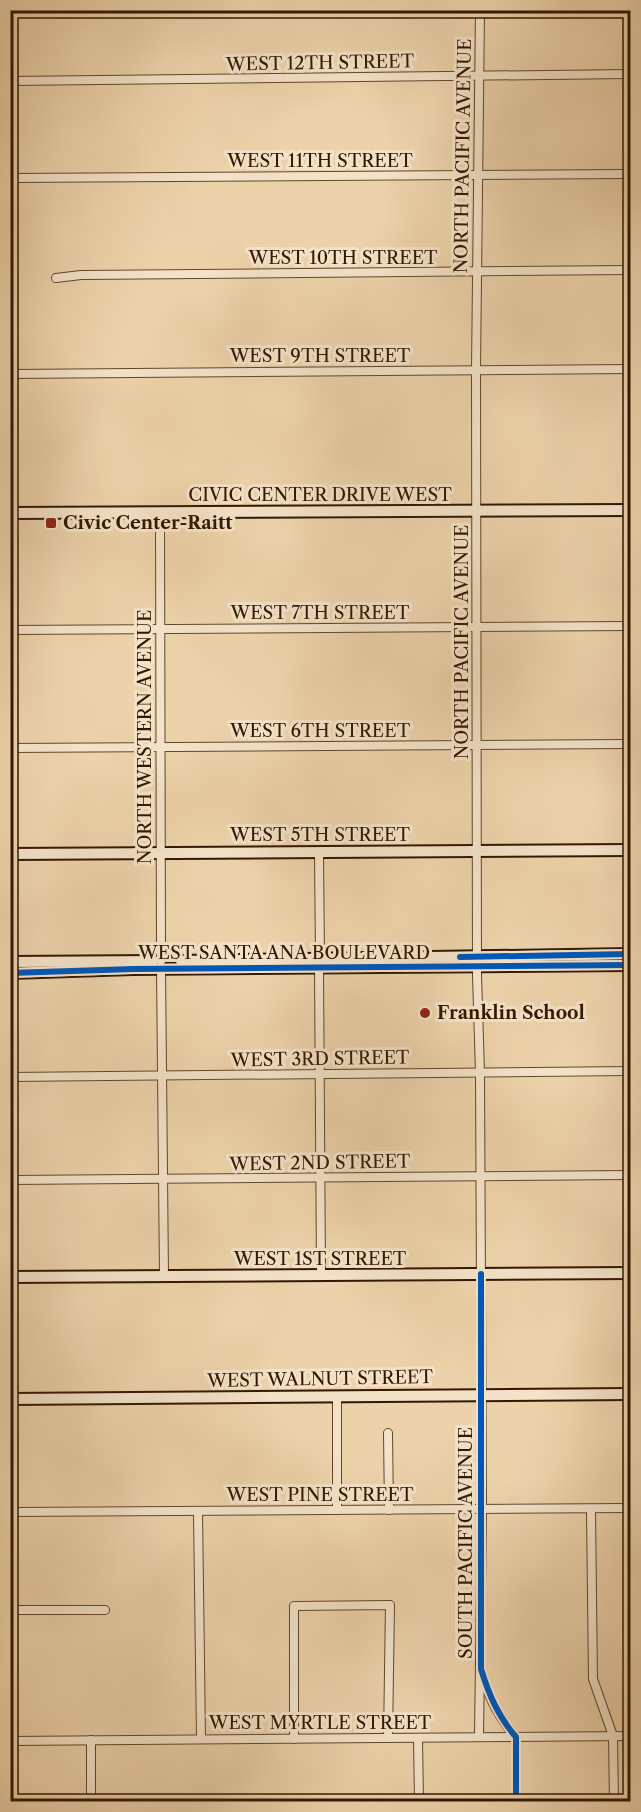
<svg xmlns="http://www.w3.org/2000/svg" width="641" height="1812" viewBox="0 0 641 1812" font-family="'Libre Caslon Text',serif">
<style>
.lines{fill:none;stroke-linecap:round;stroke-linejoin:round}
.street-casing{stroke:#61462b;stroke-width:10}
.secondary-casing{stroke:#331701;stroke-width:14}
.street{stroke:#f3e2c8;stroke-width:8}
.secondary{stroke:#f3e2c8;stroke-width:10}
.tram{stroke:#331701;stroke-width:1.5}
.cycleway-casing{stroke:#f3e2c8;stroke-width:10}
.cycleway{stroke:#0057b8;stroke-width:6}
.poi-dot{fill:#8f2418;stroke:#f3e2c8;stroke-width:2}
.labels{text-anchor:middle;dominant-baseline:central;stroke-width:6;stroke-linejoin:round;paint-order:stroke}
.street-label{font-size:18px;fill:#331701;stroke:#f3e2c8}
.poi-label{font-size:18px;font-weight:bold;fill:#331701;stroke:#f3e2c8;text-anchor:start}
</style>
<rect width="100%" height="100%" fill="#ecd2aa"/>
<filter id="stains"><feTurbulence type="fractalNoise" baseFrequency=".00333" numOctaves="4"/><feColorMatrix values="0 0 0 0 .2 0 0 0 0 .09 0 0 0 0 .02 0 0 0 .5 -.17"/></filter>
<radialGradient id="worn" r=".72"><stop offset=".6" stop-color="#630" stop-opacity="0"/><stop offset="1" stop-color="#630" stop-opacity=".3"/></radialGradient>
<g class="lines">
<g class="street-casing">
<g id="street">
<path d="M10 81 630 74"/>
<path d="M10 178 630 174"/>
<path d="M56 278 81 275 630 270"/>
<path d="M10 374 630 369"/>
<path d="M160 512 161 961"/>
<path d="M10 630 630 626"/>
<path d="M10 748 630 744"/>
<path d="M319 852 320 959"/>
<path d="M319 967 321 1275"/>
<path d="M161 968 164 1276"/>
<path d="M10 1077 630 1071"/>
<path d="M10 1180 630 1175"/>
<path d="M337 1396V1510"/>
<path d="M388 1433 389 1510"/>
<path d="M591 1509 593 1679 613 1736 614 1802"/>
<path d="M198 1511 201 1739"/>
<path d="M10 1512 630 1508"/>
<path d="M10 1610H105"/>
<path d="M483 1677C490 1701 500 1719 516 1737V1802"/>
<path d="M479 1737 482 1509 480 1073 477 975 476 370 480 10"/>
<path d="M418 1738 419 1802"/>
<path d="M294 1739V1606L390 1605 388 1738"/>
<path d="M10 1741 630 1736"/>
<path d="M91 1802V1740"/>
</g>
</g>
<g class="secondary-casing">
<g id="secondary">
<path d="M10 513 630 510"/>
<path d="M10 854 630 850"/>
<path d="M181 961 630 954"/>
<path d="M10 962 153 961"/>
<path d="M10 973 133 969 630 965"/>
<path d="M10 1277 630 1273"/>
<path d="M10 1399 630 1394"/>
</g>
</g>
<use href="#street" class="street"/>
<use href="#secondary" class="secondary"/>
<path class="tram" d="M10 971 96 968 487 966 630 962"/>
<g class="cycleway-casing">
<g id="cycleway">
<path d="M460 957 630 954"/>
<path d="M10 973 133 969 630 965"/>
<path d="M481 1274V1669C489 1695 498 1716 516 1737V1802"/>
</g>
</g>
<use href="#cycleway" class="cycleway"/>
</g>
<g class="poi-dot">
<rect x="45" y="517" width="12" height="12" rx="3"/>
<circle cx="425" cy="1013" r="6"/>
</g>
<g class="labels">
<g class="street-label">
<text transform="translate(320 63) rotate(-1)">WEST 12TH STREET</text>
<text transform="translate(463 156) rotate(-89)">NORTH PACIFIC AVENUE</text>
<text x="320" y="161">WEST 11TH STREET</text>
<text x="343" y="258">WEST 10TH STREET</text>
<text x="320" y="356">WEST 9TH STREET</text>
<text x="320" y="495">CIVIC CENTER DRIVE WEST</text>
<text x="320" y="613">WEST 7TH STREET</text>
<text transform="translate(462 642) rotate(-90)">NORTH PACIFIC AVENUE</text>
<text x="320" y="731">WEST 6TH STREET</text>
<text transform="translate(145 737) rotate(-90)">NORTH WESTERN AVENUE</text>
<text x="320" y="835">WEST 5TH STREET</text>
<text x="284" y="953">WEST SANTA ANA BOULEVARD</text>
<text transform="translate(320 1059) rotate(-1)">WEST 3RD STREET</text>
<text transform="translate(320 1163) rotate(-1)">WEST 2ND STREET</text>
<text x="320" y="1259">WEST 1ST STREET</text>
<text transform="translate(320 1379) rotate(-1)">WEST WALNUT STREET</text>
<text x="320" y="1495">WEST PINE STREET</text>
<text transform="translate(466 1543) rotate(-90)">SOUTH PACIFIC AVENUE</text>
<text x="320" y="1723">WEST MYRTLE STREET</text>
</g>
<g class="poi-label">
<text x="63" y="523">Civic Center-Raitt</text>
<text x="437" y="1013">Franklin School</text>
</g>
</g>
<rect width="641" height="1812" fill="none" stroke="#ecd2aa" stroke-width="36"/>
<rect x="12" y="12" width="617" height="1788" fill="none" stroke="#331701" stroke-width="3"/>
<rect x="18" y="18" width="605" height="1776" fill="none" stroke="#331701" stroke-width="1.5"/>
<rect width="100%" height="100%" filter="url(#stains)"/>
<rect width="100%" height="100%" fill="url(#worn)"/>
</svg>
